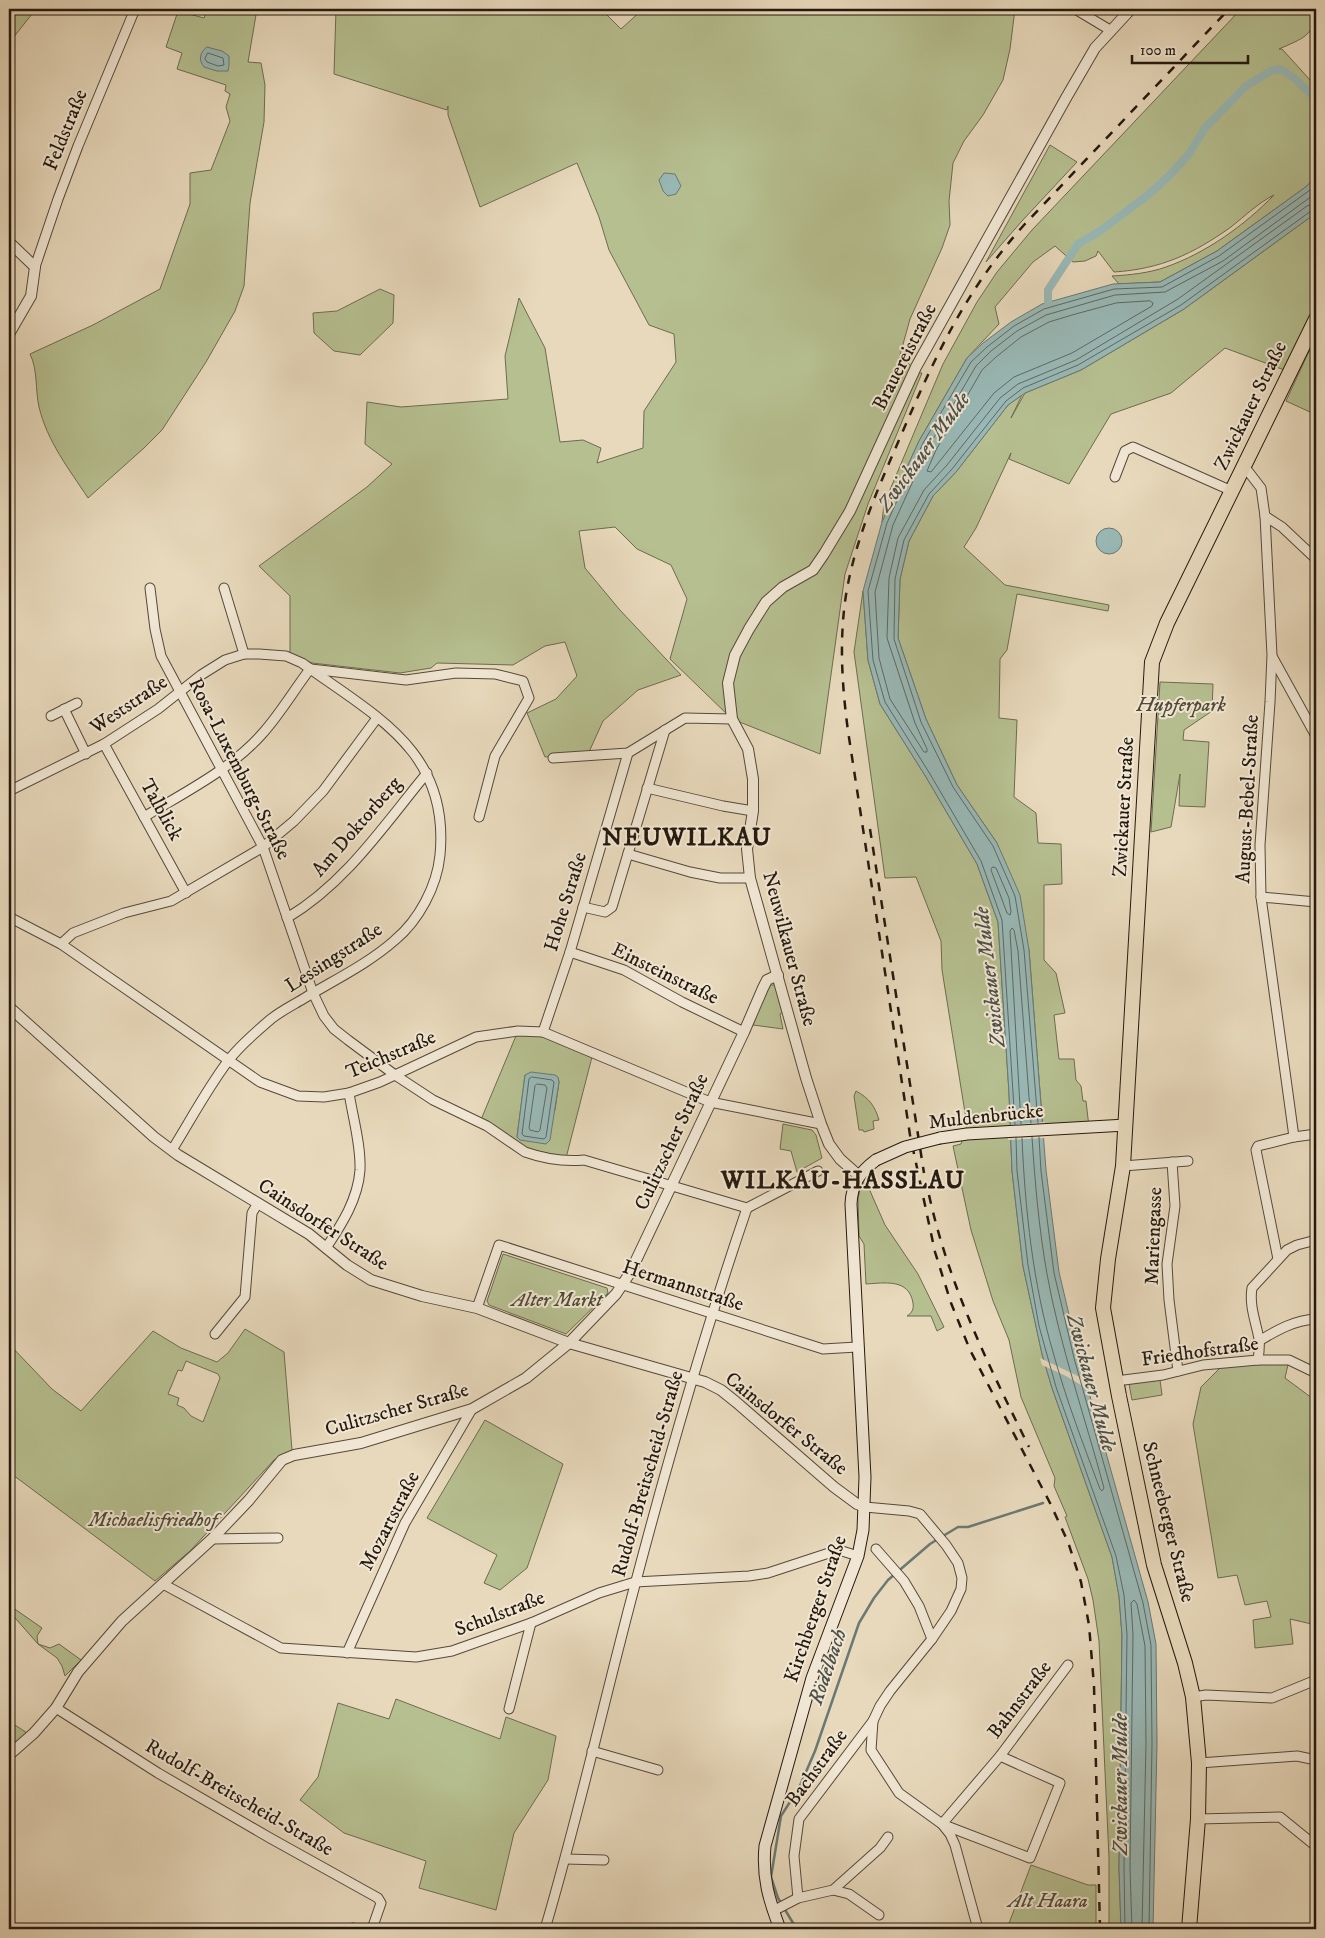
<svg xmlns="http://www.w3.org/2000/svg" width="1325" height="1938" viewBox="0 0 1325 1938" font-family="'IM FELL DW Pica',serif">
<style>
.green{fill:#b6bf90;stroke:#6d6c4f;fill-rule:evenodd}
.water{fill:#99b9b7;stroke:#6a7973}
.pier{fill:#e8d9bc}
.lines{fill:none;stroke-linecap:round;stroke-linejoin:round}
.shore{stroke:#5e6962;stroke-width:1}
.stream{stroke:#6a7973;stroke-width:2.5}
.canal{stroke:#99b9b7;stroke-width:8}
.minor-casing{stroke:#55493a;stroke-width:11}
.tertiary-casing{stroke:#55493a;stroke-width:12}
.secondary-casing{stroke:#24190e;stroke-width:13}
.primary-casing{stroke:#24190e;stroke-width:16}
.minor{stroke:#f0e6d3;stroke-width:9}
.tertiary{stroke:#f0e6d3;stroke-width:10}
.secondary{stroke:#f0e6d3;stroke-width:11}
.primary{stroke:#e8d9bc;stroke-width:14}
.rail{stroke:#24190e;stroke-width:2.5;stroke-dasharray:9 9;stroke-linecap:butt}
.secondary-bridge-casing{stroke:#24190e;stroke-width:13;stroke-linecap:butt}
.secondary-bridge{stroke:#f0e6d3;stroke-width:11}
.labels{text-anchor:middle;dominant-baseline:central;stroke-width:4;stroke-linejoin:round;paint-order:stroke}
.street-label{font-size:20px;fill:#24190e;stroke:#f0e6d3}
.park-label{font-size:20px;font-style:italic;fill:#504b35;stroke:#f0e6d3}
.water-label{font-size:21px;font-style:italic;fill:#4d5149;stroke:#f0e6d3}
.district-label{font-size:25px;font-weight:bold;letter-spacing:1px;fill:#24190e;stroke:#f0e6d3}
</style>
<rect width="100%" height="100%" fill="#e8d9bc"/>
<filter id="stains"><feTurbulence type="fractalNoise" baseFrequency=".004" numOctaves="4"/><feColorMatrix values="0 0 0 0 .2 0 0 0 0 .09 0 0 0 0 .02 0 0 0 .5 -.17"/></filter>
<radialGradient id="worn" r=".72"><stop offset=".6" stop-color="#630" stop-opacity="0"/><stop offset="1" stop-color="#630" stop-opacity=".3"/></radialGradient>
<g class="green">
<path d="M9 9H36L9 43Z"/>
<path d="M207 9H257L248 62 261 63 265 85 264 122 250 203 244 286 235 311 206 362 162 430 144 448 88 498C69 469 47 441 39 407 35 389 38 370 30 354L93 325 160 289 190 204V173L211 170 230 121 226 107 230 94 225 91 226 85 177 69 182 53 166 47 178 11 204 18Z"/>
<path d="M336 9H601L621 29 643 9H1015L1010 49 1003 80 983 115 964 141 953 163 949 201 950 225 942 248 910 319 900 355 918 373H922L868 504 845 574 820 754 732 719 670 659 687 599 671 565 637 549 615 527 579 531 585 568 619 609 681 675 638 690 603 721 589 752 545 757 527 713 556 699 577 676 565 642 545 646 513 665 437 663 431 668 400 673 312 663 290 653V596L259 566 367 487 392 464 365 444 367 402 401 407 508 399 505 356 519 298 545 348 560 442 583 440 601 448 597 463 643 448 644 411 676 362 674 334 649 325 609 250 599 217 577 163 480 207 448 115V106L447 110 334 74Z"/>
<path d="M1241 9H1316C1316 36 1301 39 1279 49H1282L1311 81H1316V176L1307 186 1217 251 1160 282 1119 284 1112 276C1130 275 1149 273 1166 267 1206 253 1245 225 1274 195 1258 203 1245 216 1231 227 1193 254 1161 269 1114 272L1098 251 1096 256 1085 261 1073 262 1055 246 1033 262 995 307 999 324 967 358 919 441 882 522 884 504 943 364 977 302 997 272 1032 230Z"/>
<path d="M1050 145 1077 162 1022 221 986 262Z"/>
<path d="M1316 213V311L1287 371 1225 348 1171 393 1111 414 1069 484 1009 459 1011 453 976 528 964 547 1005 585 1109 605 1108 611 1017 594 1007 650 1000 659 999 718 1017 720 1014 797 1036 813 1038 843 1061 844 1062 884 1044 885V960L1056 973 1065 1013 1054 1015 1059 1059H1074L1076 1080 1081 1086 1083 1101H1086L1089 1127 1043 1130 1029 950 997 843 957 785 926 719 898 638 900 579 909 541 933 496 956 472 1008 405 1022 395 1011 418 1025 393 1081 370 1184 309Z"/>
<path d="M380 289 394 295 393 323 360 355 334 351 314 333 313 313 337 311Z"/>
<path d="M1316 336V348L1313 352 1316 355V395L1310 412 1286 401Z"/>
<path d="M863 591 868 660 880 704 926 777 977 864 998 922 1009 1093 1012 1171 1023 1266 1042 1354 1052 1388 1112 1557 1119 1596 1122 1635 1119 1868 1121 1929H1109V1858L1099 1641 1093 1600 1088 1579 1065 1517 1067 1516 1054 1486 1055 1478 1021 1397 1009 1340 993 1301 971 1230 953 1146 961 1144 967 1125 942 970 941 941 916 877 885 878 854 652Z"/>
<path d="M1160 682 1213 684 1212 711 1184 730 1183 740 1209 742 1205 807 1179 806 1180 774 1171 827 1151 832Z"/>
<path d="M770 985H775L785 1011 780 1014 783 1029 753 1025 766 989Z"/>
<path d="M518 1031H526L593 1053 565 1162 531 1154 480 1122ZM525 1075 558 1078 559 1082 555 1110 517 1137Z"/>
<path d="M856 1091C869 1098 875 1106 879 1120L873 1121 874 1129 864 1132 863 1130H859L854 1096Z"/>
<path d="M783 1124 812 1130 816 1135 822 1158 797 1172 791 1151 780 1149Z"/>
<path d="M9 1139 14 1145 13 1185 9 1195Z"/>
<path d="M864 1182 867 1184 885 1225 918 1274 944 1327 937 1331 931 1316H907C912 1313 914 1309 913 1303 909 1278 884 1283 866 1284L864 1244 859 1236 858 1199 860 1189Z"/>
<path d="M503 1254 607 1288 608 1293 566 1334 489 1305 487 1301Z"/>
<path d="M245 1329 284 1352 292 1450 274 1460 190 1551 155 1581 9 1472V1344L52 1389 81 1411 153 1331 181 1348 217 1362 228 1353ZM186 1361 218 1374 220 1378 203 1422 191 1416 184 1408 177 1405 179 1398 168 1394 178 1370 182 1371Z"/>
<path d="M1289 1360 1285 1378 1316 1401V1625L1290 1619 1293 1644 1255 1648 1253 1620 1271 1617 1267 1601 1245 1605 1237 1575 1218 1578 1193 1424 1201 1387 1226 1362Z"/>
<path d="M1160 1380 1162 1395 1132 1400 1129 1384Z"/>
<path d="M485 1420 563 1464 527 1568 500 1590 484 1583 497 1555 427 1518Z"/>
<path d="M9 1605 42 1628 37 1636 38 1644 50 1648 59 1644 81 1660 65 1676 62 1666 57 1658 38 1644 9 1611Z"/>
<path d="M396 1699 500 1739 506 1717 556 1736 548 1780 514 1833 496 1910 419 1888 426 1861 344 1833 300 1800 318 1777 338 1703 389 1719Z"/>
<path d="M9 1721 27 1733 9 1750V1740L15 1728 9 1723Z"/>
<path d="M1031 1865 1088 1885H1096V1929H995L1008 1926Z"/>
</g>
<g class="water">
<path d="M207 47 222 51 229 56V65L228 71H217L204 67C198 60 200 52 207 47Z"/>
<path d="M664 173 675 174 681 186 676 194 668 196 663 191 659 180Z"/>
<path d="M1316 176V213L1184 309 1081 370 1025 393 1008 405 956 472 933 496 909 541 900 579 898 638 926 719 957 785 997 843 1020 895 1029 950 1046 1170 1059 1272 1079 1357 1148 1602 1156 1644 1157 1743 1153 1929H1121L1119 1868 1122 1635 1119 1596 1112 1557 1052 1388 1042 1354 1023 1266 1012 1171 1009 1093 998 922 977 864 926 777 880 704 868 660 863 591 882 522 919 441 967 358 983 343 1011 322 1042 304 1113 284 1160 282 1217 251 1307 186Z"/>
<circle cx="1109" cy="541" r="13"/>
<path d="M531 1072 555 1075 558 1077 559 1082 550 1140 546 1144 520 1140 517 1137 525 1075Z"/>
</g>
<g class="pier">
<path d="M1045 1122 1046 1138 1008 1140V1125Z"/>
<path d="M1040 1358 1082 1378 1088 1382 1091 1391 1066 1376 1042 1365Z"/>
</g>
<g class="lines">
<g class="shore">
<path d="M208 53 223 58 224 65 218 66 207 62 205 59Z"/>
<path d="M1316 193 1223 261 1165 292 1115 295 1046 315 1017 331 991 351 976 366 929 446 893 525 875 592 879 658 890 699 924 752H927V749L915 723 887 638 889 578 898 538 924 490 947 465 1000 398 1018 384 1076 360 1178 299 1307 206 1316 203"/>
<path d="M1150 301 1153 303 1152 306 1072 353 1014 377 994 393 931 472 927 471 936 450 982 370 996 357 1021 337 1049 322 1072 315 1116 303Z"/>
<path d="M993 867 996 868 1009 898 1011 912 1010 915 1007 913 991 870Z"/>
<path d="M532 1077 552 1080 554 1082 546 1137 544 1139 524 1136 522 1134 529 1079Z"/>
<path d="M537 1084 545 1085 547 1088 540 1130 538 1132 530 1130 529 1128 535 1086Z"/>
<path d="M1038 1123 1024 950 1015 896 993 846 953 787 921 722 894 639 895 579 904 540 929 494 952 469 1006 401 1023 388 1078 365 1181 305 1311 211 1316 210"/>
<path d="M1015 1124 1002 920 981 861 930 774 885 702 873 660 868 591 887 523 923 443 971 362 987 347 1014 326 1044 309 1114 289 1162 287 1219 256 1310 190 1316 183"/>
<path d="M1021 1124 1010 931 1012 928 1014 930 1018 951 1031 1123"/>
<path d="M1039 1137 1041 1171 1054 1273 1074 1358 1143 1603 1151 1645 1152 1743 1149 1929"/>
<path d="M1016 1138 1017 1171 1028 1265 1039 1326 1056 1387 1116 1556 1124 1595 1127 1635 1124 1868 1125 1929"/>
<path d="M1022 1138C1025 1209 1033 1284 1053 1352 1066 1399 1083 1444 1100 1489L1102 1491 1104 1488C1085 1417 1060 1346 1047 1274 1039 1229 1035 1183 1032 1137"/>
<path d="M1132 1929 1130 1868 1133 1635 1131 1603 1134 1600 1137 1604 1145 1646 1146 1743 1142 1929"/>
</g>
<g class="stream">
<path d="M943 1536 958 1527H968L1043 1503"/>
<path d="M800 1929 793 1923 778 1898 771 1877 781 1816 799 1788 815 1751 859 1623 874 1598 888 1580 930 1544 938 1539"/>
</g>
<path class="canal" d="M1048 302V290L1078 244 1100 231 1148 195 1169 176 1189 154 1205 128 1246 86 1271 71 1280 69 1294 78 1316 99"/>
<g class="minor-casing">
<g id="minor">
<path d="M1075 9 1110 30"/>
<path d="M35 267 58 199 78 146 135 9"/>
<path d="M1244 466 1261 488 1265 516 1272 655 1270 702 1260 845 1261 897 1294 1137"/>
<path d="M1115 477 1125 451 1133 447 1232 491"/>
<path d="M1265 516 1282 527 1316 559"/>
<path d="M150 588 155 629 161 656 263 847 313 993 324 1016 334 1029 348 1040 395 1075 433 1100 487 1126 525 1152C545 1159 563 1162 584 1160L747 1208 818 1171"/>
<path d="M224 588 244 654"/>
<path d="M1273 658 1316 736"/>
<path d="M311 669 406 680 456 673 495 674 523 681 529 698 495 756 479 817"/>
<path d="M64 709 86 754"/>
<path d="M51 716 77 703"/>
<path d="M104 744 186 893"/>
<path d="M553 758 628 753 685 718 732 719"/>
<path d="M647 788 723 806 753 811"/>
<path d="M9 791 104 744 158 709 201 675 225 660 244 654H259L286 656 302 663C375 716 450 751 440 855 437 886 419 920 395 940 368 964 334 980 303 999 293 1005 281 1011 271 1019 257 1031 240 1045 228 1061 207 1089 190 1121 172 1150"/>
<path d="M144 817C185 792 230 770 262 734 280 714 294 690 310 669"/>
<path d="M628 854 690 872 720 878H750"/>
<path d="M1261 897 1316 902"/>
<path d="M583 907 605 912 612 907 665 730"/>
<path d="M9 917 61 944 260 1082 298 1096 324 1097 349 1093 380 1082 476 1037 518 1031 543 1032 710 1102 821 1124"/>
<path d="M287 918C346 883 384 825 427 773"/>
<path d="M61 944 73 933 124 913 171 901 263 847 294 821 323 791 377 718"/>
<path d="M570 952 624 970 682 1002 744 1032"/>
<path d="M543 1032 570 952 628 753"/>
<path d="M1172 1162 1175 1206 1167 1264 1169 1300 1178 1371"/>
<path d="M1123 1166 1188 1161"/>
<path d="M326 1248C342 1224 358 1199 360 1170 361 1145 353 1118 349 1093"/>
<path d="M1278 1259 1256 1150 1258 1146 1294 1137 1316 1134"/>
<path d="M477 1308 499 1245 823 1349 857 1347"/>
<path d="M215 1334 245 1297 252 1213 258 1203"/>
<path d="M1259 1341C1277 1330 1295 1320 1316 1319"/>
<path d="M1258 1360C1259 1353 1260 1346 1259 1339 1256 1322 1249 1306 1252 1288L1287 1250 1297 1245 1316 1240"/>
<path d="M1116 1381 1163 1375 1203 1365 1258 1360H1289L1316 1373"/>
<path d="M865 1507 909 1511 920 1514 946 1545 958 1563 962 1578 961 1589 951 1611 932 1639 890 1691 880 1706 873 1721 871 1750 899 1793 942 1824 950 1834 955 1845 978 1929"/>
<path d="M212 1539 278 1538"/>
<path d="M876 1549 904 1581 919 1606 932 1639"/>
<path d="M163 1584 281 1648 416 1657 452 1651 531 1623 599 1593 635 1582 749 1576 768 1573 832 1552 842 1551 858 1556"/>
<path d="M347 1653 405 1523 472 1409"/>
<path d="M1193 1697 1206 1695 1272 1698 1316 1680"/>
<path d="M56 1708 158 1773 270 1838 378 1898 381 1903 372 1929"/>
<path d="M509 1709 531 1623"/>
<path d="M592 1751 658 1770"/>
<path d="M1199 1763 1297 1756 1316 1760"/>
<path d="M1198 1819 1280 1817 1312 1843 1316 1844"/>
<path d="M942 1824 1000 1756 1068 1665"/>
<path d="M944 1825 1030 1858 1060 1783 1000 1756"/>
<path d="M565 1859 604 1860"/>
<path d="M833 1890 849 1894 879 1915"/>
<path d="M798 1898 794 1856 799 1819 873 1721"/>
<path d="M773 1911 798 1898 833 1890 880 1848 888 1837"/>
<path d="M353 1928 355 1929"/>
<path d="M545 1929C579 1814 605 1697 636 1581 669 1456 705 1331 747 1208"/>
</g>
</g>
<g class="tertiary-casing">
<g id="tertiary">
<path d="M9 242 35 267 31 296 9 334"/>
<path d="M9 1007 154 1137 178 1155 309 1234 347 1265 371 1280 422 1296 477 1308 569 1343 705 1382 721 1390 736 1402 834 1487 857 1504 865 1507"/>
<path d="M858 1175 840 1159 829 1144 821 1124 806 1078 750 878 747 849 753 811V779L748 749 732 719 728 683 735 655 749 629 766 602 783 587 813 570 824 554 850 511 916 367 1066 98 1095 48 1131 9"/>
<path d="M9 1755 34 1733 56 1708 78 1672 122 1621 212 1539 249 1500 282 1460 294 1455 361 1443 472 1409 526 1378 569 1343 616 1294 630 1273 744 1032 763 988 767 980 778 975"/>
</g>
</g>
<g class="secondary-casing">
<g id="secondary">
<path d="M940 1138 967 1134 1126 1125"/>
<path d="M780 1929C769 1900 762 1878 765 1846L812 1678 858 1556 863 1530 865 1477 851 1204C852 1183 860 1172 876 1160"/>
</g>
</g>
<g class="primary-casing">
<path id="primary" d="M1189 1929 1198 1819 1199 1763 1193 1697 1185 1663 1154 1565 1119 1396 1103 1308 1108 1259 1123 1166 1152 662 1167 623 1316 319"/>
</g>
<use href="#minor" class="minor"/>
<use href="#tertiary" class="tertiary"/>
<use href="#secondary" class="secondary"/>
<use href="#primary" class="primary"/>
<g class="rail">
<path d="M870 829 924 1173"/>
<path d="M929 1195C949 1286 988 1364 1029 1447"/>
<path d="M1100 1929 1094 1686 1089 1625 1081 1582 1068 1542 1050 1503 970 1350 951 1303 935 1252 910 1135 848 731C842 686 839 640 846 595 855 540 877 491 899 440 934 359 964 292 1024 225L1229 9"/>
</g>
<g class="secondary-bridge-casing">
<path id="secondary-bridge" d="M876 1160 905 1147 940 1138"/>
</g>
<use href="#secondary-bridge" class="secondary-bridge"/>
</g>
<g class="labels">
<g class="street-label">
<text transform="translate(66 130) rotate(-68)">Feldstraße</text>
<text transform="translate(905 357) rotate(-63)">Brauereistraße</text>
<text transform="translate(1251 406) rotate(-64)">Zwickauer Straße</text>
<text transform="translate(129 705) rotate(-34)">Weststraße</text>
<text transform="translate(239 769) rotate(63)">Rosa-Luxemburg-Straße</text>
<text transform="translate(1248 799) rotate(-87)">August-Bebel-Straße</text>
<text transform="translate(1124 807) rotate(-87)">Zwickauer Straße</text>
<text transform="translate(161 810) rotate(61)">Talblick</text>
<text transform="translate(357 827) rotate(-49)">Am Doktorberg</text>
<text transform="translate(566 902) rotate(-73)">Hohe Straße</text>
<text transform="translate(789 949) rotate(75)">Neuwilkauer Straße</text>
<text transform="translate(334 958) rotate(-33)">Lessingstraße</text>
<text transform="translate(665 974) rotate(26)">Einsteinstraße</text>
<text transform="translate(391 1055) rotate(-23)">Teichstraße</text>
<text transform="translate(986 1117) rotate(-6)">Muldenbrücke</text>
<text transform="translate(672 1142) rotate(-65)">Culitzscher Straße</text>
<text transform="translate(323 1225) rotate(33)">Cainsdorfer Straße</text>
<text transform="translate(1154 1236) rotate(-88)">Mariengasse</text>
<text transform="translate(683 1286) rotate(18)">Hermannstraße</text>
<text transform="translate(1200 1352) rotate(-8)">Friedhofstraße</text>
<text transform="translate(397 1410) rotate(-16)">Culitzscher Straße</text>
<text transform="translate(786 1424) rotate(39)">Cainsdorfer Straße</text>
<text transform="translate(648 1474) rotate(-74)">Rudolf-Breitscheid-Straße</text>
<text transform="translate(390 1521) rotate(-63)">Mozartstraße</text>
<text transform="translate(1168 1522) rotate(76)">Schneeberger Straße</text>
<text transform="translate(816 1609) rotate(-71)">Kirchberger Straße</text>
<text transform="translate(500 1614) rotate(-21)">Schulstraße</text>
<text transform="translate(1020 1700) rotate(-53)">Bahnstraße</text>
<text transform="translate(817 1768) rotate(-54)">Bachstraße</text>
<text transform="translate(239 1798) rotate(30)">Rudolf-Breitscheid-Straße</text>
</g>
<g class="park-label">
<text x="1181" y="705">Hupferpark</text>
<text x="557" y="1300">Alter Markt</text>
<text x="153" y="1520">Michaelisfriedhof</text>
<text x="1048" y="1901">Alt Haara</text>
</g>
<g class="water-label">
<text transform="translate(924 452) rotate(-54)">Zwickauer Mulde</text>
<text transform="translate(990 977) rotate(-97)">Zwickauer Mulde</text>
<text transform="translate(1091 1383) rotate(75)">Zwickauer Mulde</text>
<text transform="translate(828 1667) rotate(-71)">Rödelbach</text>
<text transform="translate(1121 1784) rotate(-90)">Zwickauer Mulde</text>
</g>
<g class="district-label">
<text x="687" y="837">NEUWILKAU</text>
<text x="843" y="1180">WILKAU-HASSLAU</text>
</g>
</g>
<rect width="1325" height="1938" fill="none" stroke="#e8d9bc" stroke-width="30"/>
<rect x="10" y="10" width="1305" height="1918" fill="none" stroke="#24190e" stroke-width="2.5"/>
<rect x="15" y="15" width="1295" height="1908" fill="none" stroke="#24190e"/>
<path d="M1132 55v8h116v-8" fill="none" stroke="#24190e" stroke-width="2.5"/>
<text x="1140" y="55" font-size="15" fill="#24190e" stroke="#f0e6d3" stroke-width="4" paint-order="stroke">100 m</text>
<rect width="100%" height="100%" filter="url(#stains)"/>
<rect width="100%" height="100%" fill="url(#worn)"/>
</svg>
